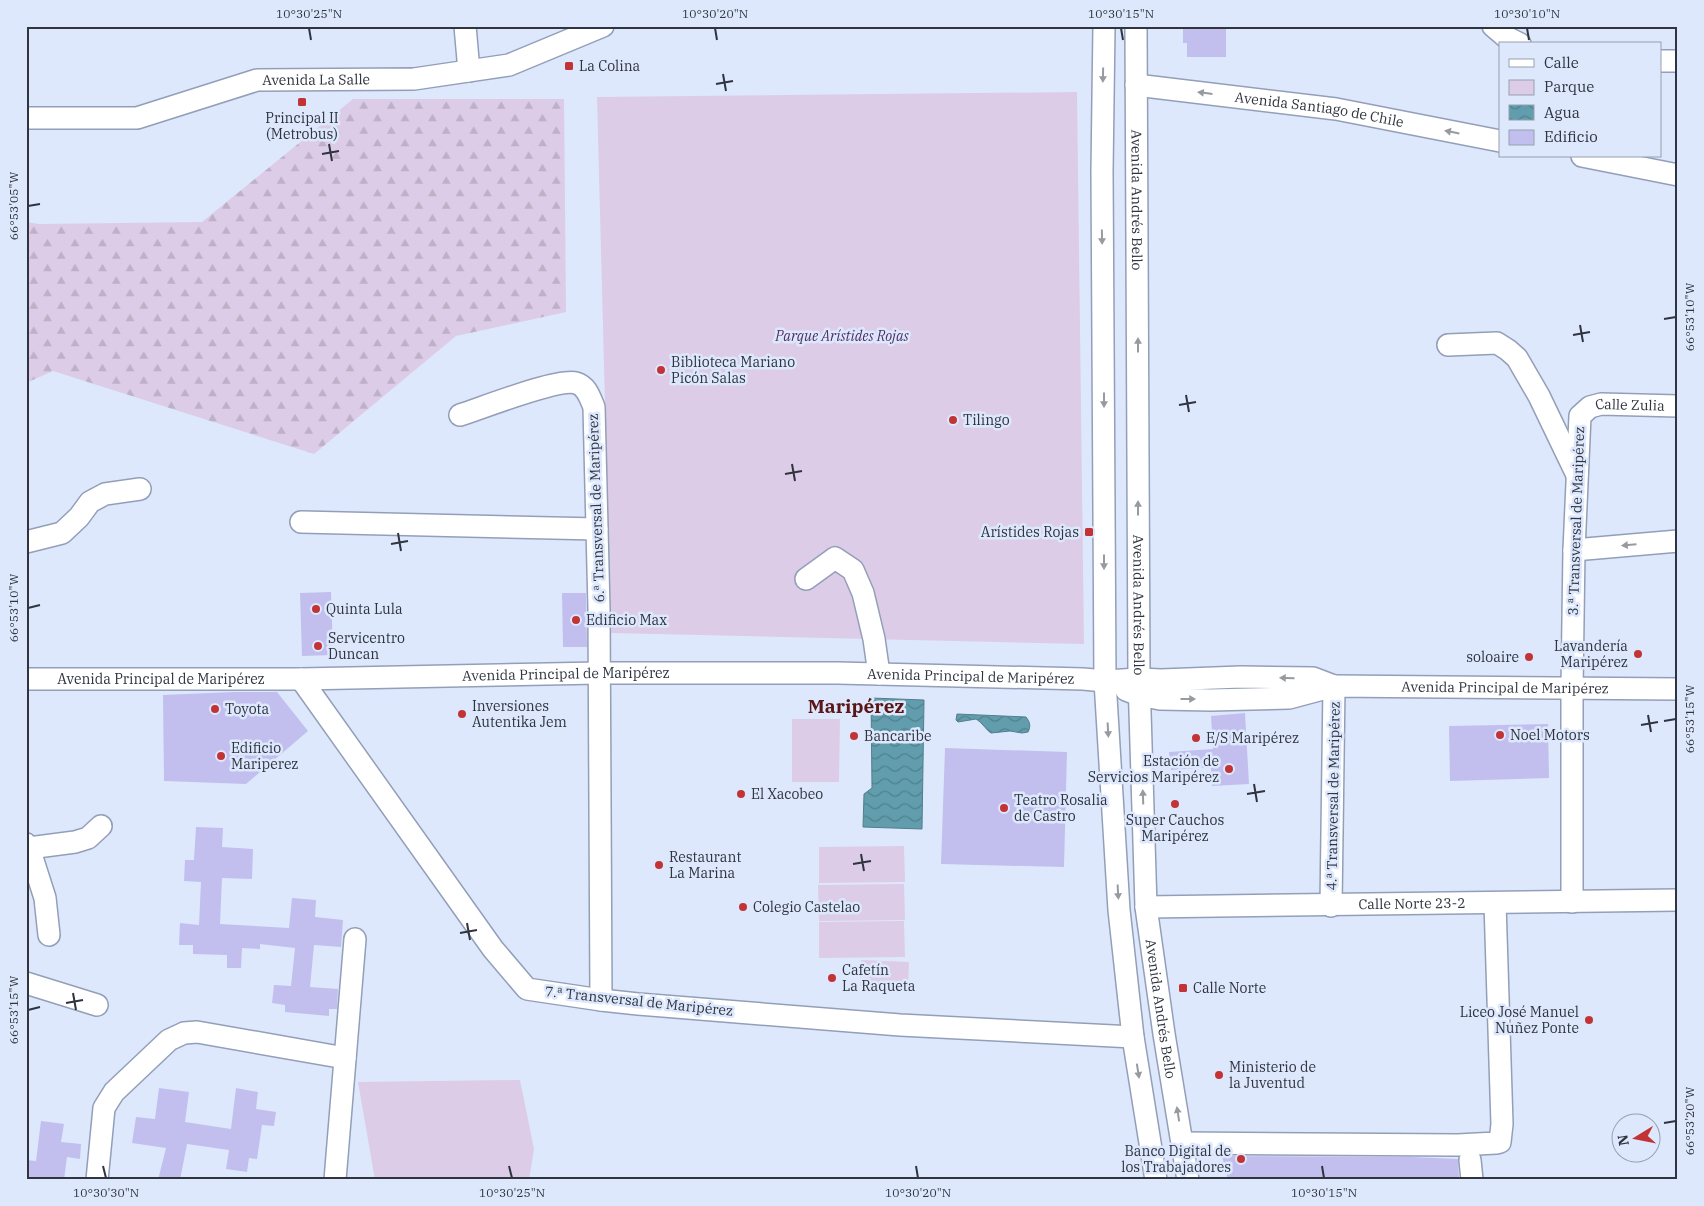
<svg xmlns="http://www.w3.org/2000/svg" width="1704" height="1206" viewBox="0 0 1704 1206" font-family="'IBM Plex Serif',serif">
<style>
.forest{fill:url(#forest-firs)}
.green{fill:#dccce7}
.water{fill:url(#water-waves);stroke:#527e8b}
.building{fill:#c2bfee}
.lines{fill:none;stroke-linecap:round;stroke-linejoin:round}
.minor-casing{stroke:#939fb8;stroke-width:24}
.minor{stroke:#fff;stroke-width:21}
.oneway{fill:#979a9f}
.ticks{fill:none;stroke:#2f343f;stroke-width:2}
.poi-dot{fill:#c23336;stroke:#dde8fd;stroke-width:2}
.labels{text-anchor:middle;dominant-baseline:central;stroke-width:5;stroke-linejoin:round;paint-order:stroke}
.poi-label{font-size:14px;fill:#2f343f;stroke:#dde8fd;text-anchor:start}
.street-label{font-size:14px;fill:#2f343f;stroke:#dde8fd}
.park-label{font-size:14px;font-style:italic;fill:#512f64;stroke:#dde8fd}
.district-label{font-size:19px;font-weight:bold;fill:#5a1516;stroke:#dde8fd}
.neatline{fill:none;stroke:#2f343f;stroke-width:2}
.ticks-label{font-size:12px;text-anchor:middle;fill:#2f343f}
</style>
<defs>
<pattern id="forest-firs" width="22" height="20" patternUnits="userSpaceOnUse" patternTransform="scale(1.25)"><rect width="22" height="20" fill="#dccce7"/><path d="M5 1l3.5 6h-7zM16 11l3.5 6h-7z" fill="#bdb0c7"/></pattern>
<pattern id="water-waves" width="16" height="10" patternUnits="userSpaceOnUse" patternTransform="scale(1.25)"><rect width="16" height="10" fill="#619dac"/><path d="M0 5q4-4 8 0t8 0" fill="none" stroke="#50818d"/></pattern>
</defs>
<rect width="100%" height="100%" fill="#dde8fd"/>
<path class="forest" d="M353 99H564L566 312 456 336 314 454 53 371 26 383V222L39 224 202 222Z"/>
<g class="green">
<path d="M1077 92 1084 644 611 633 597 97Z"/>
<path d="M792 719H840L839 782H792Z"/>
<path d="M904 846 905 882 819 883V847Z"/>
<path d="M904 884 905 920 819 921 818 885Z"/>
<path d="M904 921 905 957 819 958V922Z"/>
<path d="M861 960 909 962 908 988 860 986Z"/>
<path d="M520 1080 534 1149 529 1180H375L358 1082Z"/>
</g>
<g class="water">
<path d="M871 698 924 700 922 829 863 827 864 794 872 788Z"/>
<path d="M957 714 1026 717C1030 722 1031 726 1028 732L1022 733 1010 731 991 733C986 730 982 722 976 719L958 722 956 720Z"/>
</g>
<g class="building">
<path d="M1183 26H1226V57H1187V43H1183Z"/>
<path d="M331 592 333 655 302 656 300 593Z"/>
<path d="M562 593H586L587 647H563Z"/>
<path d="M234 692H277L308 731 246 784 164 781 163 695Z"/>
<path d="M1245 713 1249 784 1212 786 1211 767 1171 770 1169 752 1213 749 1211 716Z"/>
<path d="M1548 724 1549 778 1450 781 1449 726Z"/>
<path d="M945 748 1067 752 1064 867 941 864Z"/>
<path d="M196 827 223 828 222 847 253 849 252 879 222 878 220 924 289 928 292 898 316 900 315 917 343 920 341 947 314 945 310 987 338 989 337 1009H329V1016L285 1012V1005L272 1003 274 985 291 986 295 948 260 944V949L242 948 241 968H227V955L193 954V945H179L180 923 199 925 201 882 184 881 185 860H194Z"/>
<path d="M159 1088 189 1092 185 1122 231 1129 236 1088 258 1092 256 1109 276 1112 274 1126 262 1125 257 1159 249 1158 247 1172 226 1169 229 1150 187 1144 180 1180H158L166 1148 132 1143 136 1117 155 1119Z"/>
<path d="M41 1121 64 1124 61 1142 81 1144 80 1159 67 1157 64 1180H26V1160L36 1161Z"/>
<path d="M1222 1156 1411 1157 1458 1159 1459 1180H1228Z"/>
</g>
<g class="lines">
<g class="minor-casing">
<g id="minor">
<path d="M465 26 469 71"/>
<path d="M1104 26 1102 171 1105 681 1119 910 1133 1037 1156 1180"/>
<path id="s1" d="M1136 26 1139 679 1146 907 1164 1034 1188 1180"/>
<path d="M1493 26 1506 37 1520 44"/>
<path d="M1660 61H1678"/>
<path id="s2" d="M1136 85 1336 109 1500 141"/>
<path id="s3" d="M26 118H137L257 80 414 79 509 65 603 26"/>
<path d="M1582 156 1678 175"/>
<path d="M1448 345 1497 343 1508 350 1517 358 1539 396 1577 475"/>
<path d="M460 415C482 408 558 378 576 383 587 386 590 398 594 407L599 609 601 1000"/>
<path d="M301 522 597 529"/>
<path d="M26 542 62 533 79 517 90 502 105 494 140 489"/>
<path d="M1574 550 1678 541"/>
<path d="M806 579 835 558 853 570 863 593 874 639 879 674"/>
<path id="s4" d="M26 679H301L599 673H838L1083 679 1105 681 1139 679 1161 680 1241 677 1313 678 1334 686"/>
<path d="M301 679 493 949 527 989 601 1000 638 1004 900 1025 1133 1037"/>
<path id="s5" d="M1126 690 1139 695 1160 699 1211 700 1289 698 1334 686 1678 689"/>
<path d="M26 844 29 848 45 898 49 935"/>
<path d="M29 848 75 842 88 838 101 826"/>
<path id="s6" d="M1572 902V688L1574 550 1580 416 1590 407 1601 404 1678 406"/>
<path d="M1331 906 1334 686"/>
<path id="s7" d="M1146 907 1678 900"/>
<path d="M26 983 97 1005"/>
<path d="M1182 1143 1458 1145 1496 1143 1500 1142 1502 1124 1495 903"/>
<path d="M1470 1160 1472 1180"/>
<path d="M97 1180 104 1108 114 1092 169 1040 184 1033 197 1032 345 1058"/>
<path d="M335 1180 355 939"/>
</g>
</g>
<use href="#minor" class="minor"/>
</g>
<defs><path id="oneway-solid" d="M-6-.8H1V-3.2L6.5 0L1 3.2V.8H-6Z" transform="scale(1.25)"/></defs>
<g class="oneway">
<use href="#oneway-solid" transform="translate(1103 75) rotate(91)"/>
<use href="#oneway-solid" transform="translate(1205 93) rotate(-173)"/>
<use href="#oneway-solid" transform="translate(1452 132) rotate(-169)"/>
<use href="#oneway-solid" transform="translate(1102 237) rotate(89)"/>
<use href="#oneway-solid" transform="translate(1138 345) rotate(-90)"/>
<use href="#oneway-solid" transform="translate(1104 400) rotate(90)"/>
<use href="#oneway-solid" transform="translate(1138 508) rotate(-90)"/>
<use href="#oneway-solid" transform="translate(1629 545) rotate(175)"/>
<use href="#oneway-solid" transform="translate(1104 562) rotate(90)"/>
<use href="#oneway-solid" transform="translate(1287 678) rotate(-179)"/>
<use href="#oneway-solid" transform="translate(1188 699)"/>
<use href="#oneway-solid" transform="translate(1108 730) rotate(87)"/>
<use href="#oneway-solid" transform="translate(1143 797) rotate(-92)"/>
<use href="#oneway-solid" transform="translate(1118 892) rotate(87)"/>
<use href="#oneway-solid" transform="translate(1138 1071) rotate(81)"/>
<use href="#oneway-solid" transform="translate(1178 1114) rotate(-99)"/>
</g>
<path class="ticks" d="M309 28 311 40M715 28 717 40M1121 28 1123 40M1527 28 1529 40M723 74 726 91M716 84 733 81M329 144 332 161M322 154 339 151M28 206 40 204M1664 319 1676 317M1580 325 1583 342M1573 335 1590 332M1186 395 1189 412M1179 405 1196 402M792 464 795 481M785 474 802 471M398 533 401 551M391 544 408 541M28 608 40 605M1648 715 1651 732M1664 721 1676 719M1641 725 1658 722M1254 784 1257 802M1247 794 1265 791M861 854 864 871M853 864 871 861M467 923 470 940M460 933 477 930M73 993 76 1010M66 1003 83 1000M28 1010 40 1007M1664 1123 1676 1121M103 1166 106 1178M509 1166 512 1178M916 1166 918 1178M1322 1166 1324 1178"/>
<g class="poi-dot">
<rect x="564" y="61" width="10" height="10" rx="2.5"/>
<rect x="297" y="97" width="10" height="10" rx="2.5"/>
<circle cx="661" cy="370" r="5"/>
<circle cx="953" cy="420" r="5"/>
<rect x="1084" y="527" width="10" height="10" rx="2.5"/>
<circle cx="316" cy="609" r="5"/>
<circle cx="576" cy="620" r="5"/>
<circle cx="318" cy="646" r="5"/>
<circle cx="1638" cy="654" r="5"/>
<circle cx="1529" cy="657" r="5"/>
<circle cx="215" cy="709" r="5"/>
<circle cx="462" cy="714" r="5"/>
<circle cx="1500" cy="735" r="5"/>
<circle cx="854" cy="736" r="5"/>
<circle cx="1196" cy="738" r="5"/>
<circle cx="221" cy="756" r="5"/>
<circle cx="1229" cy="769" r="5"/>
<circle cx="741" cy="794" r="5"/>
<circle cx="1175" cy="804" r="5"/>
<circle cx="1004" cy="808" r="5"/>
<circle cx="659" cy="865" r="5"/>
<circle cx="743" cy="907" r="5"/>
<circle cx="832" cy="978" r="5"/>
<rect x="1178" y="983" width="10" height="10" rx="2.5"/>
<circle cx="1589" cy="1020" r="5"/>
<circle cx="1219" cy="1075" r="5"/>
<circle cx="1241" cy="1159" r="5"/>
</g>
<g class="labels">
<g class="poi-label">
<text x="579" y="66">La Colina</text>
<text x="302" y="118" text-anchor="middle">Principal II<tspan x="302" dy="16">(Metrobus)</tspan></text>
<text x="671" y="362">Biblioteca Mariano<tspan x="671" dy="16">Picón Salas</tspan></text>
<text x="963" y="420">Tilingo</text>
<text x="1079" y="532" text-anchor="end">Arístides Rojas</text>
<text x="326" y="609">Quinta Lula</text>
<text x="586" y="620">Edificio Max</text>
<text x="328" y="638">Servicentro<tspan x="328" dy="16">Duncan</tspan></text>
<text x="1628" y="646" text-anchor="end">Lavandería<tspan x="1628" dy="16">Maripérez</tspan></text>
<text x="1519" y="657" text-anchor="end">soloaire</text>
<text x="472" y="706">Inversiones<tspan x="472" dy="16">Autentika Jem</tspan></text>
<text x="225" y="709">Toyota</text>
<text x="1510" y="735">Noel Motors</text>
<text x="864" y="736">Bancaribe</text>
<text x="1206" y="738">E/S Maripérez</text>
<text x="231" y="748">Edificio<tspan x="231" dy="16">Mariperez</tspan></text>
<text x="1219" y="761" text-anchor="end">Estación de<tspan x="1219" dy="16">Servicios Maripérez</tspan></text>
<text x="751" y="794">El Xacobeo</text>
<text x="1014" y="800">Teatro Rosalia<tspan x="1014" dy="16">de Castro</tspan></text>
<text x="1175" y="820" text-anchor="middle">Super Cauchos<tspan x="1175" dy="16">Maripérez</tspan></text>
<text x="669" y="857">Restaurant<tspan x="669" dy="16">La Marina</tspan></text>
<text x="753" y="907">Colegio Castelao</text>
<text x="842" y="970">Cafetín<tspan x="842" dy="16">La Raqueta</tspan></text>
<text x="1193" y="988">Calle Norte</text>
<text x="1579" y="1012" text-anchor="end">Liceo José Manuel<tspan x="1579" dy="16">Nuñez Ponte</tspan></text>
<text x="1229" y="1067">Ministerio de<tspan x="1229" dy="16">la Juventud</tspan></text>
<text x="1231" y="1151" text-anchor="end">Banco Digital de<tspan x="1231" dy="16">los Trabajadores</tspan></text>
</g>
<g class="street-label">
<text stroke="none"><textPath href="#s3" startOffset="296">Avenida La Salle</textPath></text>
<text stroke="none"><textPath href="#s2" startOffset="185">Avenida Santiago de Chile</textPath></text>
<text stroke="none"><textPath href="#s1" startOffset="174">Avenida Andrés Bello</textPath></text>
<text stroke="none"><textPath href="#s6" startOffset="540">Calle Zulia</textPath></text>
<text transform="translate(596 508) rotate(-92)">6.ª Transversal de Maripérez</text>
<text transform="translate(1576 521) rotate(-88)">3.ª Transversal de Maripérez</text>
<text stroke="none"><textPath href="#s1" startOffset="579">Avenida Andrés Bello</textPath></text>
<text stroke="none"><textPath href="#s4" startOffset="540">Avenida Principal de Maripérez</textPath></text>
<text stroke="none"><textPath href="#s4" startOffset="945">Avenida Principal de Maripérez</textPath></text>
<text stroke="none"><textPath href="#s4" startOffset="135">Avenida Principal de Maripérez</textPath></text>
<text stroke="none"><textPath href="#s5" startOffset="382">Avenida Principal de Maripérez</textPath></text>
<text transform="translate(1333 796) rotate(-89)">4.ª Transversal de Maripérez</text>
<text stroke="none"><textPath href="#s7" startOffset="266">Calle Norte 23-2</textPath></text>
<text transform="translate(639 1001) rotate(6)">7.ª Transversal de Maripérez</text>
<text stroke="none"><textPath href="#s1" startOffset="984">Avenida Andrés Bello</textPath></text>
</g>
<g class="park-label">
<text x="842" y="336">Parque Arístides Rojas</text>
</g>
<g class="district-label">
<text x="856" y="706">Maripérez</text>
</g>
</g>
<rect width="1704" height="1206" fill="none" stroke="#dde8fd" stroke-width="55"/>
<rect x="1499" y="42" width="162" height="115" fill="#dde8fd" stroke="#97a0b1"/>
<rect x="1509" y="59" width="25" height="8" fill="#ffffff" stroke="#97a0b1"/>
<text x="1544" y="68" font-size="15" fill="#2f343f">Calle</text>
<rect x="1509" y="80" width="25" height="15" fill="#dccce7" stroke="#97a0b1"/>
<text x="1544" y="92" font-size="15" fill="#2f343f">Parque</text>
<rect x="1509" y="105" width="25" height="15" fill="url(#water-waves)" stroke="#97a0b1"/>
<text x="1544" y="118" font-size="15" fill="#2f343f">Agua</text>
<rect x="1509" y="130" width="25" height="15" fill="#c2bfee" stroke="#97a0b1"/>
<text x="1544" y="142" font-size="15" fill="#2f343f">Edificio</text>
<g transform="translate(1636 1138) rotate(260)"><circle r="24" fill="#dde8fd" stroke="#97a0b1"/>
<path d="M0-4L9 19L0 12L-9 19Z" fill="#c23336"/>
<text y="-8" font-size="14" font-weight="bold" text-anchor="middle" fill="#2f343f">N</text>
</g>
<rect x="28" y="28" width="1648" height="1150" class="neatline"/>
<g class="ticks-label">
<text x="309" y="18">10°30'25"N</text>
<text x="715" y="18">10°30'20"N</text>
<text x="1121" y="18">10°30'15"N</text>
<text x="1527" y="18">10°30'10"N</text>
<text transform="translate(14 206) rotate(-90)" y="4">66°53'05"W</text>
<text transform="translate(1690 317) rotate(-90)" y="4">66°53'10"W</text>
<text transform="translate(14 608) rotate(-90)" y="4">66°53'10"W</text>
<text transform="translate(1690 719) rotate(-90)" y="4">66°53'15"W</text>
<text transform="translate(14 1010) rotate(-90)" y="4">66°53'15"W</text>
<text transform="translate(1690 1121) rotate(-90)" y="4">66°53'20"W</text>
<text x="106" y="1197">10°30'30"N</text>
<text x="512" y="1197">10°30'25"N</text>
<text x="918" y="1197">10°30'20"N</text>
<text x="1324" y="1197">10°30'15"N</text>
</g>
</svg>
